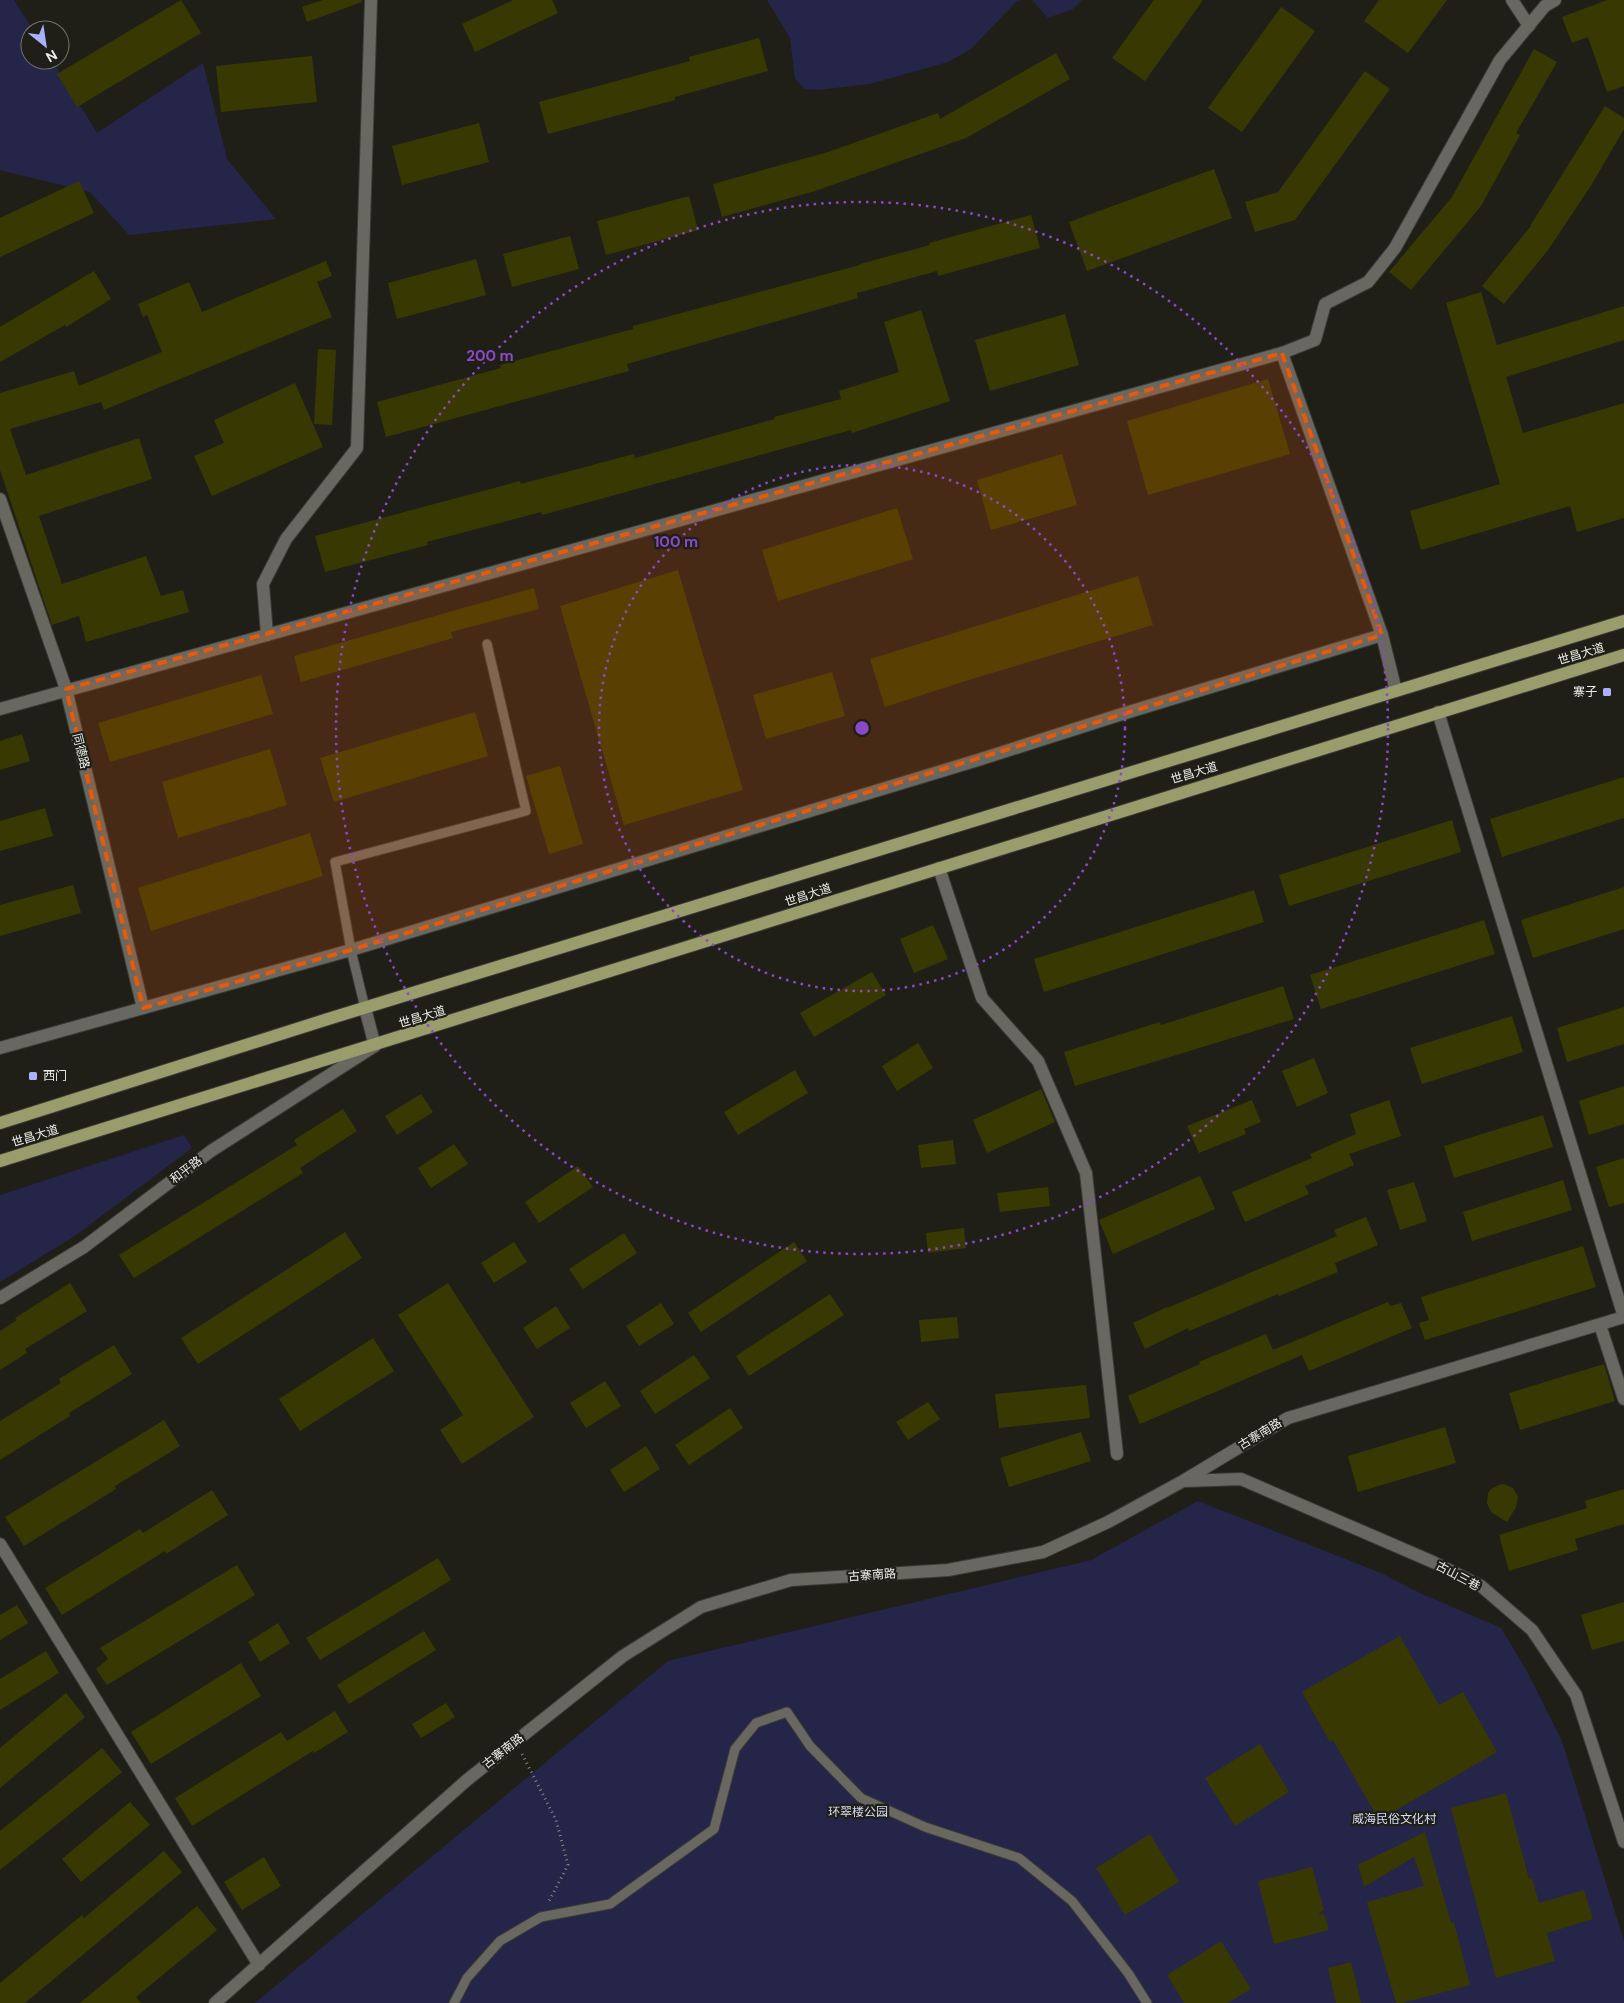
<svg xmlns="http://www.w3.org/2000/svg" width="1624" height="2003" viewBox="0 0 1624 2003" font-family="'DM Sans','Noto Sans SC',sans-serif">
<style>
.green{fill:#242549}
.building{fill:#383902}
.lines{fill:none;stroke-linecap:round;stroke-linejoin:round}
.service-casing{stroke:#3b3b36;stroke-width:11}
.minor-casing{stroke:#3b3b36;stroke-width:14}
.tertiary-casing{stroke:#3b3b36;stroke-width:14}
.primary-casing{stroke:#3b3b36;stroke-width:14}
.path{stroke:#868680;stroke-width:3;stroke-dasharray:1 4;stroke-linecap:butt}
.service{stroke:#686860;stroke-width:9}
.minor{stroke:#686860;stroke-width:12}
.tertiary{stroke:#686860;stroke-width:12}
.primary{stroke:#999c6b;stroke-width:12}
.marked{fill:#e8590c;fill-opacity:0.2;stroke:#e8590c;stroke-width:4;stroke-dasharray:10 6;stroke-linejoin:round}
.ring{fill:none;stroke:#8c49c5;stroke-width:2.5;stroke-dasharray:2.5 5}
.poi-dot{fill:#aab0fb;stroke:#1f1f18;stroke-width:2}
.labels{text-anchor:middle;dominant-baseline:central;stroke-width:4.5;stroke-linejoin:round;paint-order:stroke}
.street-label{font-size:12px;fill:#ecede8;stroke:#1f1f18}
.poi-label{font-size:12px;fill:#ecede8;stroke:#1f1f18;text-anchor:end}
.park-label{font-size:12px;fill:#d7dbf8;stroke:#1f1f18}
.centre{fill:#8c49c5;stroke:#1f1f18;stroke-width:2.5}
.ring-label{font-size:15px;text-anchor:middle;font-weight:bold;fill:#8c49c5;stroke:#1f1f18;stroke-width:4.5;stroke-linejoin:round;paint-order:stroke}
</style>
<rect width="100%" height="100%" fill="#1f1f18"/>
<g class="green">
<path d="M0 0H14L33 30H30V60H52L97 133 203 63 227 159 276 219 129 235 90 192 0 170Z"/>
<path d="M767 0H1022L1017 1 971 49 948 62 870 84 818 90 805 89 795 79 790 38Z"/>
<path d="M1032 0H1082L1073 9 1048 18Z"/>
<path d="M184 1135 192 1148 76 1235 0 1282V1195Z"/>
<path d="M1198 1501 1381 1573 1420 1593 1501 1628 1528 1673 1562 1741 1624 1941V2003H255L668 1661 1091 1560Z"/>
</g>
<g class="building">
<path d="M181 0 201 33 77 107 57 74Z"/>
<path d="M323 0H362V2L307 22 302 7Z"/>
<path d="M513 0H552L558 13 475 52 462 24Z"/>
<path d="M1154 0H1203L1145 81 1112 58Z"/>
<path d="M1379 0H1447L1408 53 1364 21Z"/>
<path d="M1607 0H1624V86L1607 92 1588 37 1572 43 1562 17Z"/>
<path d="M1281 7 1315 31 1242 132 1208 108Z"/>
<path d="M759 38 768 71 675 97V100L548 134 539 102 690 61 689 57Z"/>
<path d="M1534 49 1557 62 1516 133 1520 135 1481 206 1411 290 1389 272 1452 197Z"/>
<path d="M1056 53 1070 79 966 138 815 191 722 217 713 184 828 152 938 113 940 119Z"/>
<path d="M312 56 317 102 221 112 216 66Z"/>
<path d="M1365 71 1390 89 1295 220 1255 232 1245 202 1278 192Z"/>
<path d="M1605 106 1624 118V129L1592 184 1548 250 1504 304 1482 286 1531 226H1530Z"/>
<path d="M479 123 489 162 402 185 392 146Z"/>
<path d="M1214 169 1232 218 1087 271 1069 222Z"/>
<path d="M79 181 94 213 0 257V218Z"/>
<path d="M689 196 698 230 606 255 597 221Z"/>
<path d="M1031 215 1040 248 938 276 937 271 857 293 858 298 627 364 629 371 386 437 377 402 501 368 500 365 633 329V326L860 265V264L930 245 929 243Z"/>
<path d="M570 236 579 269 512 287 503 254Z"/>
<path d="M476 259 486 295 397 319 388 283Z"/>
<path d="M326 261 332 276 317 282 332 317 104 410 101 402 10 429 26 475 139 438 152 479 39 516 62 584 146 556 161 596 183 590 189 612 86 642 79 616 52 625 0 470V393L74 371 79 386 162 352 147 315 143 317 138 304 189 282 202 312Z"/>
<path d="M94 271 111 299 66 327 65 325 0 362V327Z"/>
<path d="M1481 292 1497 345 1624 306V340L1506 377 1523 433 1624 403V518L1577 532 1570 506 1421 550 1410 511 1500 484 1446 303Z"/>
<path d="M921 310 950 401 852 433 851 430 542 515 541 512 427 542 428 545 325 572 315 536 520 481 521 484 634 454 635 458 775 419 774 417 841 399 839 391 899 372 884 322Z"/>
<path d="M1065 314 1079 365 990 391 975 340Z"/>
<path d="M318 349 336 350 332 425 314 424Z"/>
<path d="M1268 379 1290 454 1148 495 1127 421Z"/>
<path d="M295 383 323 447 212 496 194 456 224 443 214 420Z"/>
<path d="M1062 454 1077 505 991 530 977 480Z"/>
<path d="M897 508 913 559 778 601 762 550Z"/>
<path d="M678 570 743 790 624 825 560 606Z"/>
<path d="M1138 576 1153 625 975 678 885 707 870 659Z"/>
<path d="M534 588 539 609 451 632 453 638 301 682 294 656Z"/>
<path d="M832 672 845 716 766 739 753 695Z"/>
<path d="M261 675 273 714 110 762 98 723Z"/>
<path d="M475 712 488 756 334 802 320 758Z"/>
<path d="M22 734 30 761 0 770V741Z"/>
<path d="M270 749 287 805 178 838 162 782Z"/>
<path d="M560 766 583 844 549 854 526 776Z"/>
<path d="M1624 777V818L1502 857 1490 819Z"/>
<path d="M45 808 53 836 0 851V821Z"/>
<path d="M1452 820 1461 852 1289 906 1279 875Z"/>
<path d="M310 833 323 876 151 931 138 888Z"/>
<path d="M73 885 81 913 0 936V905Z"/>
<path d="M1624 887V929L1533 958 1521 920Z"/>
<path d="M1254 890 1264 922 1044 992 1034 959Z"/>
<path d="M1484 920 1495 954 1321 1009 1310 975Z"/>
<path d="M933 925 948 959 914 973 900 939Z"/>
<path d="M872 972 886 995 814 1037 800 1013Z"/>
<path d="M1283 986 1294 1019 1075 1086 1064 1052 1160 1022 1161 1025Z"/>
<path d="M1624 1007V1044L1567 1062 1557 1028Z"/>
<path d="M1512 1016 1523 1052 1422 1084 1410 1048Z"/>
<path d="M918 1043 933 1068 897 1091 882 1066Z"/>
<path d="M1314 1058 1328 1093 1297 1107 1282 1071Z"/>
<path d="M795 1070 808 1093 738 1135 724 1112Z"/>
<path d="M1624 1086V1124L1589 1135 1579 1101Z"/>
<path d="M1041 1089 1055 1122 987 1153 973 1120Z"/>
<path d="M421 1094 433 1112 397 1135 385 1116Z"/>
<path d="M1252 1100 1261 1122 1244 1129 1246 1134 1199 1153 1187 1126Z"/>
<path d="M1389 1100 1401 1136 1349 1154 1354 1165 1305 1186 1309 1194 1245 1222 1232 1192 1312 1158 1310 1154 1356 1134 1350 1114Z"/>
<path d="M343 1109 357 1131 300 1168 303 1173 134 1278 119 1255 297 1145 294 1140Z"/>
<path d="M1543 1115 1553 1147 1454 1178 1444 1146Z"/>
<path d="M953 1140 956 1164 921 1168 918 1145Z"/>
<path d="M454 1144 468 1164 431 1188 418 1168Z"/>
<path d="M1624 1158V1203L1609 1207 1596 1167Z"/>
<path d="M578 1166 593 1187 539 1223 525 1202Z"/>
<path d="M1200 1176 1215 1209 1113 1254 1099 1220Z"/>
<path d="M1563 1180 1572 1210 1472 1241 1463 1212Z"/>
<path d="M1414 1182 1427 1221 1400 1230 1387 1190Z"/>
<path d="M1048 1187 1050 1206 1000 1212 997 1193Z"/>
<path d="M1366 1217 1378 1245 1335 1263 1338 1272 1279 1296 1278 1294 1189 1331 1188 1328 1145 1349 1133 1323 1167 1307V1308L1337 1236 1334 1230Z"/>
<path d="M964 1228 966 1248 928 1253 926 1233Z"/>
<path d="M345 1232 362 1258 198 1364 181 1338Z"/>
<path d="M624 1233 637 1253 583 1289 569 1269Z"/>
<path d="M514 1242 527 1262 494 1283 481 1263Z"/>
<path d="M794 1242 807 1261 701 1332 688 1313Z"/>
<path d="M1583 1246 1596 1287 1425 1340 1419 1323 1429 1320 1421 1297Z"/>
<path d="M70 1283 87 1311 25 1349 27 1353 0 1370V1331L17 1320 15 1318Z"/>
<path d="M448 1283 534 1417 462 1464 440 1430 463 1415 398 1315Z"/>
<path d="M830 1294 844 1315 749 1376 736 1356Z"/>
<path d="M1388 1302 1390 1306 1401 1303 1412 1328 1309 1371 1302 1355 1140 1424 1128 1396 1200 1364 1199 1362 1266 1334 1273 1350Z"/>
<path d="M661 1303 674 1324 639 1346 626 1326Z"/>
<path d="M556 1306 570 1328 537 1349 523 1328Z"/>
<path d="M957 1317 959 1338 921 1342 919 1320Z"/>
<path d="M373 1338 394 1371 300 1431 279 1399Z"/>
<path d="M114 1345 132 1374 69 1413 70 1416 0 1460V1421L61 1383 59 1379Z"/>
<path d="M694 1355 710 1378 655 1414 640 1391Z"/>
<path d="M1604 1364 1615 1401 1520 1430 1509 1393Z"/>
<path d="M605 1381 621 1406 586 1428 570 1403Z"/>
<path d="M1086 1385 1090 1418 999 1428 995 1394Z"/>
<path d="M928 1402 940 1419 908 1440 896 1422Z"/>
<path d="M730 1408 743 1428 689 1465 675 1445Z"/>
<path d="M164 1420 180 1446 115 1486 116 1489 24 1546 5 1517Z"/>
<path d="M1445 1427 1456 1463 1358 1492 1348 1456Z"/>
<path d="M1081 1432 1091 1461 1009 1487 1000 1458Z"/>
<path d="M646 1446 660 1469 624 1492 610 1470Z"/>
<path d="M1504 1484 1513 1488 1518 1497 1516 1507 1507 1522 1491 1512 1487 1503 1488 1493 1491 1489 1499 1485Z"/>
<path d="M1624 1489V1524L1575 1539 1578 1550 1509 1571 1499 1535 1587 1508 1585 1501Z"/>
<path d="M212 1490 228 1515 166 1554 165 1551 62 1615 45 1588 140 1529 143 1533Z"/>
<path d="M438 1558 451 1580 320 1660 306 1638Z"/>
<path d="M237 1565 255 1595 107 1685 96 1669 108 1659 100 1648Z"/>
<path d="M1624 1602V1641L1592 1650 1581 1615Z"/>
<path d="M17 1605 28 1623 0 1640V1615Z"/>
<path d="M278 1623 290 1643 260 1662 248 1642Z"/>
<path d="M424 1631 436 1650 349 1704 337 1685Z"/>
<path d="M1400 1636 1439 1705 1463 1692 1497 1752 1379 1820 1333 1740 1330 1742 1302 1692Z"/>
<path d="M46 1651 59 1673 0 1710V1679Z"/>
<path d="M241 1663 261 1696 151 1764 131 1732Z"/>
<path d="M66 1693 85 1717 0 1788V1748Z"/>
<path d="M446 1703 455 1717 421 1738 412 1724Z"/>
<path d="M335 1711 348 1732 314 1753 313 1751 192 1826 175 1798 281 1732 287 1741Z"/>
<path d="M1260 1744 1289 1792 1235 1826 1205 1778Z"/>
<path d="M102 1748 122 1772 0 1870V1831Z"/>
<path d="M1506 1793 1529 1879 1532 1878 1539 1903 1584 1890 1593 1919 1547 1933 1555 1961 1496 1978 1451 1808Z"/>
<path d="M130 1802 150 1825 81 1882 62 1859Z"/>
<path d="M1425 1832 1451 1923 1454 1922 1470 1985 1403 2003H1396L1367 1902 1424 1886 1414 1857 1364 1887 1358 1865Z"/>
<path d="M1150 1834 1179 1882 1125 1915 1096 1868Z"/>
<path d="M164 1851 182 1872 25 2003H0V1983L82 1915 84 1918Z"/>
<path d="M264 1857 281 1886 242 1910 224 1882Z"/>
<path d="M1312 1867 1324 1910 1319 1913 1320 1915 1324 1914 1329 1930 1274 1944 1258 1881Z"/>
<path d="M197 1906 217 1930 136 1997 141 2003H80Z"/>
<path d="M1221 1941 1251 1989 1228 2003H1184L1167 1975Z"/>
<path d="M1351 1962 1361 2003H1336L1328 1968Z"/>
</g>
<g class="lines">
<g class="service-casing">
<g id="service">
<path d="M365 1008 351 950 335 862 526 811 487 644"/>
<path d="M454 2003 467 1978 500 1941 541 1917 610 1904 714 1829 735 1749 756 1723 787 1712 810 1746 861 1798 925 1827 1019 1858 1072 1901 1128 1973 1147 2003"/>
</g>
</g>
<g class="minor-casing">
<g id="minor">
<path d="M1512 0 1529 26"/>
<path d="M1282 353 1382 635 1396 691"/>
<path d="M0 499 66 689 143 1008"/>
<path d="M267 635 263 584 286 539 357 448 371 0"/>
<path d="M0 709 1282 353 1315 340 1325 304 1368 282 1395 248 1500 60 1545 6 1555 0"/>
<path d="M1438 712 1624 1317"/>
<path d="M939 868 982 998 1038 1061 1086 1173 1117 1454"/>
<path d="M365 1008 375 1046"/>
<path d="M0 1048 351 950 978 760 1119 715 1382 635"/>
<path d="M1600 1325 1624 1399"/>
<path d="M1185 1481 1241 1479 1433 1562 1481 1586 1532 1630 1576 1695 1624 1842"/>
<path d="M0 1544 259 1965"/>
<path d="M215 2003 467 1780 623 1656 701 1607 791 1580 948 1570 1043 1552 1108 1522 1183 1481 1288 1418 1624 1317"/>
</g>
</g>
<g class="tertiary-casing">
<path id="tertiary" d="M0 1298 84 1247 211 1151 373 1047"/>
</g>
<g class="primary-casing">
<g id="primary">
<path d="M0 1123 328 1019 1624 621"/>
<path d="M0 1161C542 995 1082 821 1624 655"/>
</g>
</g>
<path class="path" d="M522 1754 556 1820 568 1865 548 1903"/>
<use href="#service" class="service"/>
<use href="#minor" class="minor"/>
<use href="#tertiary" class="tertiary"/>
<use href="#primary" class="primary"/>
</g>
<path class="marked" d="M1282 353 1382 635 351 950 143 1008 66 689Z"/>
<g class="ring">
<circle cx="862" cy="728" r="263"/>
<circle cx="862" cy="728" r="526"/>
</g>
<g class="poi-dot">
<rect x="1602" y="687" width="10" height="10" rx="2.5"/>
<rect x="28" y="1071" width="10" height="10" rx="2.5"/>
</g>
<g class="labels">
<g class="street-label">
<text transform="translate(1581 654) rotate(-17)">世昌大道</text>
<text transform="translate(81 751) rotate(76)">同德路</text>
<text transform="translate(1194 773) rotate(-17)">世昌大道</text>
<text transform="translate(808 895) rotate(-18)">世昌大道</text>
<text transform="translate(422 1017) rotate(-17)">世昌大道</text>
<text transform="translate(35 1136) rotate(-17)">世昌大道</text>
<text transform="translate(186 1170) rotate(-37)">和平路</text>
<text transform="translate(1260 1434) rotate(-31)">古寨南路</text>
<text transform="translate(872 1575) rotate(-4)">古寨南路</text>
<text transform="translate(1458 1576) rotate(28)">古山三巷</text>
<text transform="translate(503 1751) rotate(-38)">古寨南路</text>
</g>
<g class="poi-label">
<text x="1597" y="692">寨子</text>
<text x="43" y="1076" text-anchor="start">西门</text>
</g>
<g class="park-label">
<text x="858" y="1812">环翠楼公园</text>
<text x="1394" y="1819">威海民俗文化村</text>
</g>
</g>
<circle cx="862" cy="728" r="8" class="centre"/>
<g class="ring-label">
<text x="490" y="361">200 m</text>
<text x="676" y="547">100 m</text>
</g>
<g transform="translate(45 45) rotate(150)"><circle r="24" fill="#1f1f18" stroke="#71716b"/>
<path d="M0-4L9 19L0 12L-9 19Z" fill="#aab0fb"/>
<text y="-8" font-size="14" font-weight="bold" text-anchor="middle" fill="#ecede8">N</text>
</g>
</svg>
